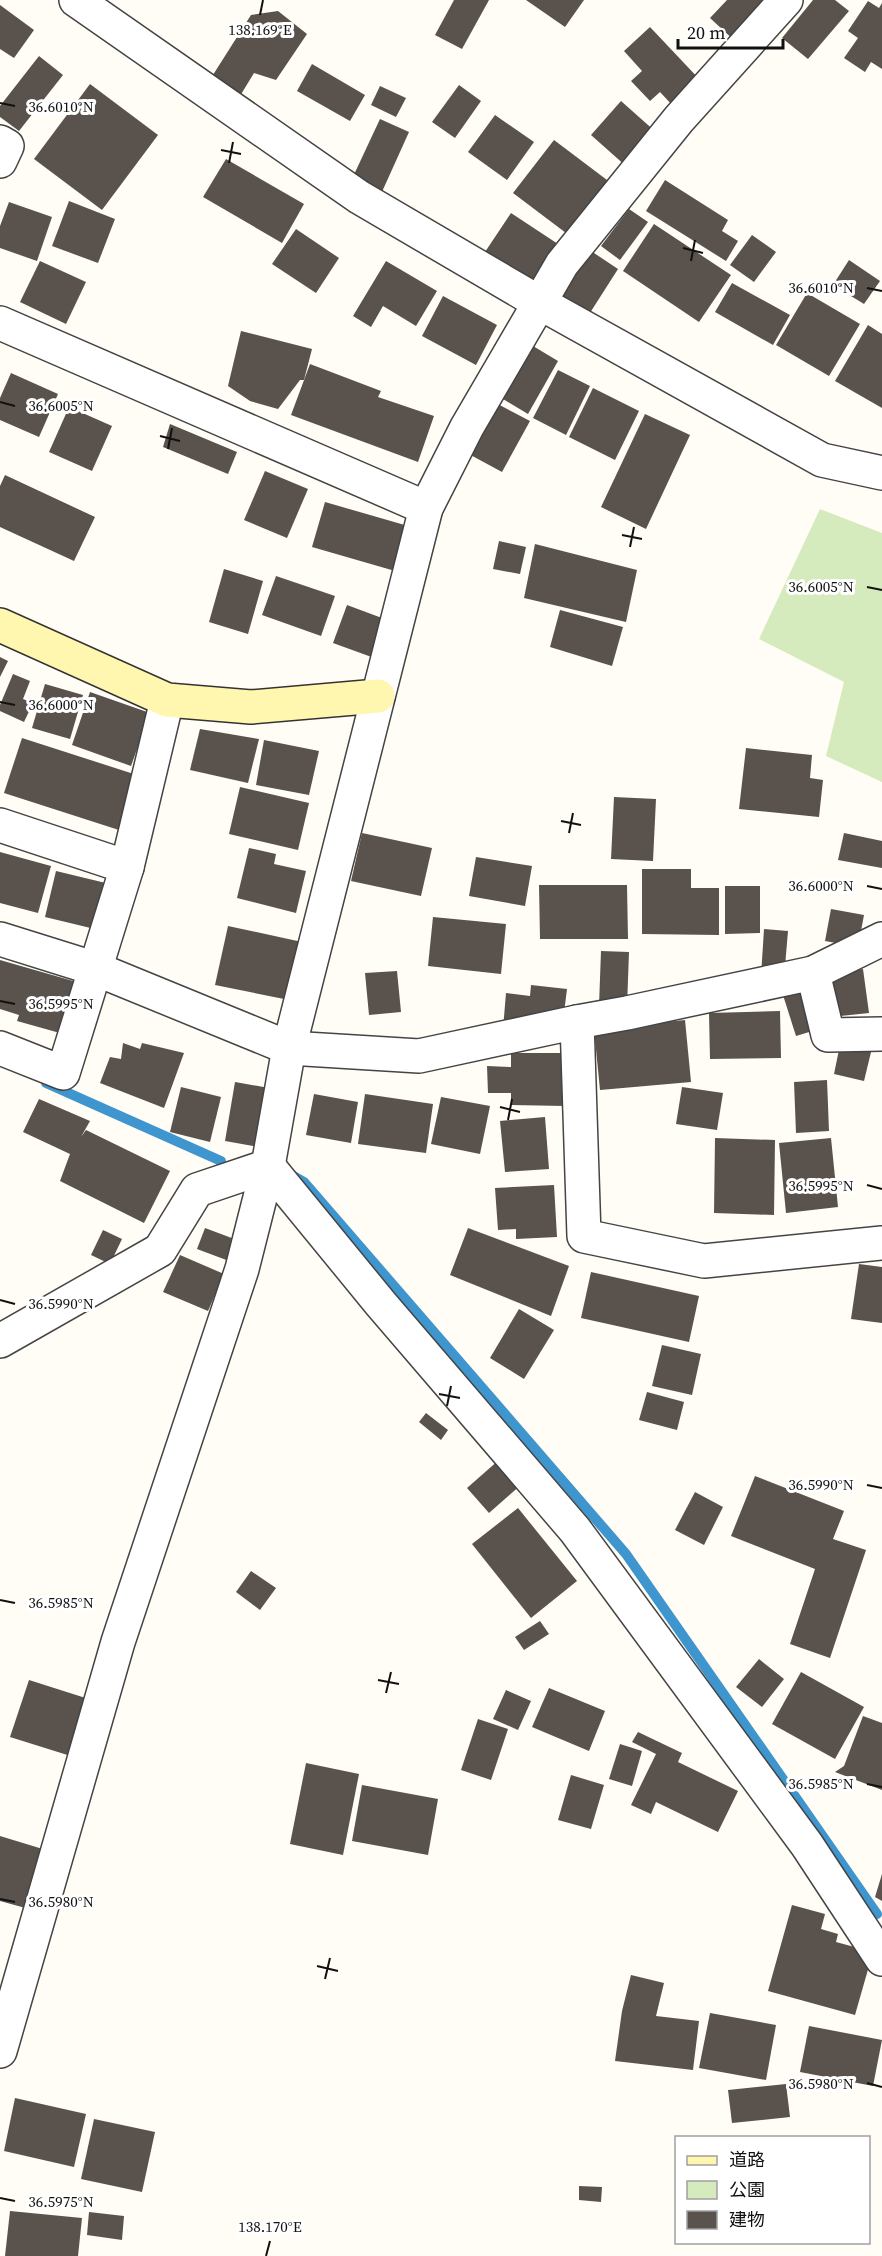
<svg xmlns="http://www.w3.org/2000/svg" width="882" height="2256" viewBox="0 0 882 2256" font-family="'Source Serif 4','Noto Sans JP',serif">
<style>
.green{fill:#d5ebbd}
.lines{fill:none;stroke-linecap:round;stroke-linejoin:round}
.stream{stroke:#3f96cf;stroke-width:10}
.building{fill:#5a524d}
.street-casing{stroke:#444;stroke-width:36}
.secondary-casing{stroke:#333;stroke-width:36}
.street{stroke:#fff;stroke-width:33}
.secondary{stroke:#fff6b0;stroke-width:33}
.ticks{fill:none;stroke:#111;stroke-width:2}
.ticks-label{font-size:15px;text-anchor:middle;fill:#111;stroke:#fff;stroke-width:6;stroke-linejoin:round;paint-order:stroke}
</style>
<rect width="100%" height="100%" fill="#fffdf5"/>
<path class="green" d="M820 509 882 533V782L826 756 844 682 759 639Z"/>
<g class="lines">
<g class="stream">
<path d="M46 1083 221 1161"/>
<path d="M290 1174 304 1182 626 1554 877 1914"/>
</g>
</g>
<g class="building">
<path d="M454 0H489L462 49 435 35Z"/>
<path d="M526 0H584L565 27Z"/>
<path d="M727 0H773L737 43 710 18Z"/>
<path d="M813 0H835L849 11 808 59 782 38Z"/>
<path d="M868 1 879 8 882 3V69L871 62 865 72 844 58 858 38 848 31Z"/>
<path d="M0 5 34 30 14 58 0 49Z"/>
<path d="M278 11 307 34 276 80 254 73 240 96 211 78 251 15Z"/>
<path d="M650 27 701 81 674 107 660 92 650 101 631 81 642 71 624 51Z"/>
<path d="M39 56 63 75 19 131 0 117V106Z"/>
<path d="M312 64 365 95 350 121 297 91Z"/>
<path d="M90 84 158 135 102 210 34 159Z"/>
<path d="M459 85 481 101 455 138 432 122Z"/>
<path d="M380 86 406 98 396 117 371 105Z"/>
<path d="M621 101 657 133 627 167 591 135Z"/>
<path d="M495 115 534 142 507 180 468 152Z"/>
<path d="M380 119 409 132 381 194 351 181Z"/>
<path d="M554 140 611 183 570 236 513 193Z"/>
<path d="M226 159 304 204 282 243 203 197Z"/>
<path d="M665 180 728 220 722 231 738 241 726 261 646 211Z"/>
<path d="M69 201 115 219 98 263 52 246Z"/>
<path d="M9 202 52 217 37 261 0 248V226Z"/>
<path d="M629 209 648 222 620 260 601 246Z"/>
<path d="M511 213 561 246 535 286 485 252Z"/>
<path d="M654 224 731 275 699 322 623 271Z"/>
<path d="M296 229 339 258 316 293 272 264Z"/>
<path d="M752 235 776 252 754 282 730 265Z"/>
<path d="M591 251 618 269 588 316 560 298Z"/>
<path d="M849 260 880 281 864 304 833 285Z"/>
<path d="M40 261 86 282 66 324 20 302Z"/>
<path d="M386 261 437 291 416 326 383 306 371 327 353 316Z"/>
<path d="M732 283 790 315 773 345 715 312Z"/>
<path d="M807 293 860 324 829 376 776 345Z"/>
<path d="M443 296 497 325 476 365 422 336Z"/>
<path d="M868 325 882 334V408L835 381Z"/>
<path d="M241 331 312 349 304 380H300L278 409 250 401 228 386Z"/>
<path d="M533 346 558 361 528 414 503 399Z"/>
<path d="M310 364 381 391 378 397 434 416 418 462 291 415Z"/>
<path d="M558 370 590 386 566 435 533 418Z"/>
<path d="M11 373 58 394 39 437 0 420V398Z"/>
<path d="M593 388 639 411 615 460 569 437Z"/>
<path d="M492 401 530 421 502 472 465 452Z"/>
<path d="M69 407 112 426 92 471 49 452Z"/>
<path d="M645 414 690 435 646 529 601 507Z"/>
<path d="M170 424 237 452 228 474 163 447Z"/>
<path d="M265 471 308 489 287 538 244 520Z"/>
<path d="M5 475 95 517 74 561 0 527V486Z"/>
<path d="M325 502 415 528 402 573 312 547Z"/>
<path d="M499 541 526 547 520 574 493 569Z"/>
<path d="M535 544 637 570 626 622 524 598Z"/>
<path d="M224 569 263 581 248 634 209 622Z"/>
<path d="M276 576 335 596 321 636 262 615Z"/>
<path d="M347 605 390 621 377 659 333 643Z"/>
<path d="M560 610 623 627 612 666 550 647Z"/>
<path d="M0 657 8 661 0 677Z"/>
<path d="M13 674 30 681 23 699 33 703 24 722 0 711V705Z"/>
<path d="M45 684 83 695 70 739 32 728Z"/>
<path d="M90 692 150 713 131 766 72 745Z"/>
<path d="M200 729 259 739 248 783 190 770Z"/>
<path d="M22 738 140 776 122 831 4 793Z"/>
<path d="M264 740 319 751 309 795 256 785Z"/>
<path d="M746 748 812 755 810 778 823 780 819 817 739 809Z"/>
<path d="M240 787 309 803 298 850 229 834Z"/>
<path d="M614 797 656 799 653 861 611 859Z"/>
<path d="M362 833 432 848 421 896 351 881Z"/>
<path d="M844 833 882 841V868L838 860Z"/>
<path d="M249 848 276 854 274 864 306 871 296 913 237 898Z"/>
<path d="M0 852 51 866 38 913 0 903Z"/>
<path d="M476 857 532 866 525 906 469 896Z"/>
<path d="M642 869H691V888H719V935L642 934Z"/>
<path d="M56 871 114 885 103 931 45 917Z"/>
<path d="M539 885H627L628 939H540Z"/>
<path d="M725 886H760V933L725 934Z"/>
<path d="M831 909 864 915 858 947 825 941Z"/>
<path d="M433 917 506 924 501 974 428 966Z"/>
<path d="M228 926 302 942 289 1000 215 985Z"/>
<path d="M764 929 788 931 784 978 761 976Z"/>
<path d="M601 951 629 952 627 1007 599 1006Z"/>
<path d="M0 960 80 983 67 1035 17 1021 19 1015 0 1009Z"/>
<path d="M863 969 869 1013 831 1017 825 973Z"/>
<path d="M397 971 401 1012 369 1015 365 973Z"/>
<path d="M531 985 567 989 563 1021 503 1029 506 993 530 996Z"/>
<path d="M807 988 819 1029 796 1036 783 995Z"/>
<path d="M780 1011 781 1058 710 1059 709 1013Z"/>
<path d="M685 1020 691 1082 600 1090 594 1029Z"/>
<path d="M841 1040 872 1048 864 1081 834 1074Z"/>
<path d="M123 1043 140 1049 142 1043 184 1053 164 1108 100 1083 110 1057 121 1059Z"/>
<path d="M511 1053H566L565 1106 511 1105V1093H488L487 1066 511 1067Z"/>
<path d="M827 1080 829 1131 796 1133 794 1082Z"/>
<path d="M235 1082 269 1088 259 1147 225 1141Z"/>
<path d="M181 1087 221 1097 210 1142 170 1132Z"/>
<path d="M682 1087 723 1093 717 1130 676 1124Z"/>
<path d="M314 1094 358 1102 351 1143 306 1135Z"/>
<path d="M365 1094 433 1104 426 1153 358 1144Z"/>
<path d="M441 1097 490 1106 480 1154 431 1144Z"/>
<path d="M39 1099 90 1121 81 1137 86 1130 170 1171 144 1223 60 1181 70 1154 23 1132Z"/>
<path d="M545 1117 549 1169 505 1172 500 1121Z"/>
<path d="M715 1138 775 1140 774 1215 714 1213Z"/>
<path d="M831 1138 838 1207 786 1213 779 1143Z"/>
<path d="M554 1185 557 1237 516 1239V1229L498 1230 495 1188Z"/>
<path d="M205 1228 237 1240 229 1261 197 1249Z"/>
<path d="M468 1228 569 1266 551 1316 450 1275Z"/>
<path d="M103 1230 122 1239 110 1264 91 1255Z"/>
<path d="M180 1255 224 1274 208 1311 163 1292Z"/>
<path d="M859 1264 882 1267V1323L851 1319Z"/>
<path d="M591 1272 699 1296 689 1342 581 1318Z"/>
<path d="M519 1309 554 1330 524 1379 490 1358Z"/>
<path d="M662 1345 701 1354 692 1395 652 1386Z"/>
<path d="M647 1392 684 1402 677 1430 639 1420Z"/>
<path d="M426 1413 448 1430 441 1440 419 1422Z"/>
<path d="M500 1459 522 1484 489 1513 467 1488Z"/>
<path d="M755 1476 844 1511 833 1539 866 1550 830 1658 790 1644 815 1569 731 1536Z"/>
<path d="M695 1492 723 1507 704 1545 675 1530Z"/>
<path d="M518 1508 577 1581 531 1618 472 1544Z"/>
<path d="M251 1571 276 1588 260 1610 236 1592Z"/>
<path d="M540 1621 549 1634 524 1650 515 1637Z"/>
<path d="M759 1659 784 1679 762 1707 736 1687Z"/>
<path d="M801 1672 864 1707 835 1759 772 1724Z"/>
<path d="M29 1680 95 1701 77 1758 10 1737Z"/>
<path d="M549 1688 605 1711 589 1751 532 1727Z"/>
<path d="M506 1690 531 1701 518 1730 493 1719Z"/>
<path d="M863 1716 882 1723V1790L835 1772 844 1766Z"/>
<path d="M478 1719 508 1729 491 1780 461 1770Z"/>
<path d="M638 1732 682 1753 678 1762 738 1791 718 1832 656 1802 651 1814 631 1805 656 1754 632 1742Z"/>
<path d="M620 1744 642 1751 632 1786 609 1779Z"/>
<path d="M306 1763 359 1774 343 1855 290 1844Z"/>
<path d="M571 1775 604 1785 591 1829 558 1820Z"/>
<path d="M362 1785 438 1799 428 1855 352 1841Z"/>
<path d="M0 1836 46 1850 29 1909 0 1901Z"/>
<path d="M882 1874V1901L875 1897Z"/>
<path d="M792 1905 825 1914 821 1929 838 1934 836 1942 873 1952 855 2015 768 1991Z"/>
<path d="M631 1975 664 1983 656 2016 699 2021 693 2070 615 2061 622 2011Z"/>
<path d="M710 2013 776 2025 766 2080 699 2068Z"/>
<path d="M809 2026 882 2040 873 2086 800 2072Z"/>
<path d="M786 2084 790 2117 732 2123 728 2090Z"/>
<path d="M15 2098 86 2114 74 2167 4 2151Z"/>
<path d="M94 2119 155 2132 142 2192 81 2179Z"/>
<path d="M579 2186 602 2187 601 2202 579 2200Z"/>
<path d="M10 2211 82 2218 78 2256H5Z"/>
<path d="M89 2212 124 2216 122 2240 87 2235Z"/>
</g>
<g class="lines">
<g class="street-casing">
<g id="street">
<path d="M76 0 359 197 540 303 822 460 882 473"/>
<path d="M0 142 7 146 0 161"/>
<path d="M0 323 426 508"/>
<path d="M0 825 127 867"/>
<path d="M0 939 96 969 289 1048 419 1056 577 1022 584 1236 704 1261 882 1243"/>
<path d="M813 973 828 1035 882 1034"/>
<path d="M577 1022 627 1013 813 973 882 939"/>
<path d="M0 1048 63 1073 127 867 167 700"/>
<path d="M268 1166 381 1304 575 1530 807 1845 882 1959"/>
<path d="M0 1341 160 1250 197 1190 268 1166 289 1048 426 508 467 427 562 264 679 119 786 0"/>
<path d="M0 2051 118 1642 242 1269 268 1166"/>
</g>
</g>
<g class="secondary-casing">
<path id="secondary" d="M0 625 167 700 251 707 378 696"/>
</g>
<use href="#street" class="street"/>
<use href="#secondary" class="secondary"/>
</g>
<path class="ticks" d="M260 15 263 0M0 103 15 106M221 150 241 154M229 163 233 142M683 248 703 253M691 261 695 240M867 288 882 291M0 402 15 406M160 436 180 441M168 449 172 428M622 535 642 539M630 547 634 527M867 587 882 590M0 702 15 705M561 821 581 825M569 833 573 813M867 886 882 889M0 1001 15 1004M500 1107 520 1112M508 1120 512 1099M867 1185 882 1189M0 1300 15 1304M439 1394 460 1398M447 1406 451 1386M867 1485 882 1488M0 1600 15 1603M378 1680 399 1684M386 1693 391 1672M867 1784 882 1787M0 1899 15 1902M317 1966 338 1971M325 1979 330 1958M867 2083 882 2087M0 2198 15 2201M266 2256 270 2241"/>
<g class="ticks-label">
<text x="260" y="35">138.169°E</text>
<text x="61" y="112">36.6010°N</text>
<text x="821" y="293">36.6010°N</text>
<text x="61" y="411">36.6005°N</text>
<text x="821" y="592">36.6005°N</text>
<text x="61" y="710">36.6000°N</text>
<text x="821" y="891">36.6000°N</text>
<text x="61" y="1009">36.5995°N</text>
<text x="821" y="1191">36.5995°N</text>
<text x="61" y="1309">36.5990°N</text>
<text x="821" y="1490">36.5990°N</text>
<text x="61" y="1608">36.5985°N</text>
<text x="821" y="1789">36.5985°N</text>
<text x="61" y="1907">36.5980°N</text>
<text x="821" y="2089">36.5980°N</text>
<text x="61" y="2207">36.5975°N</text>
<text x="270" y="2232">138.170°E</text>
</g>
<rect x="675" y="2136" width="195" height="108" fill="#ffffff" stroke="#a0a0a0" stroke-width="1.5"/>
<rect x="687" y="2156" width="30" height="9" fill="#fff6b0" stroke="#a0a0a0" stroke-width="1.5"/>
<text x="729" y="2166" font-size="18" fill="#111111">道路</text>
<rect x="687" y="2181" width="30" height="18" fill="#d5ebbd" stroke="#a0a0a0" stroke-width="1.5"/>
<text x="729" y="2196" font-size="18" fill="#111111">公園</text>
<rect x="687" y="2211" width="30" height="18" fill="#5a524d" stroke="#a0a0a0" stroke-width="1.5"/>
<text x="729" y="2226" font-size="18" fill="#111111">建物</text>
<path d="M678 39v9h105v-9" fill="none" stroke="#111111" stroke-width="3"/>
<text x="687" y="39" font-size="18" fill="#111111" stroke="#ffffff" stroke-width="4.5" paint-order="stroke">20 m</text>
</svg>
